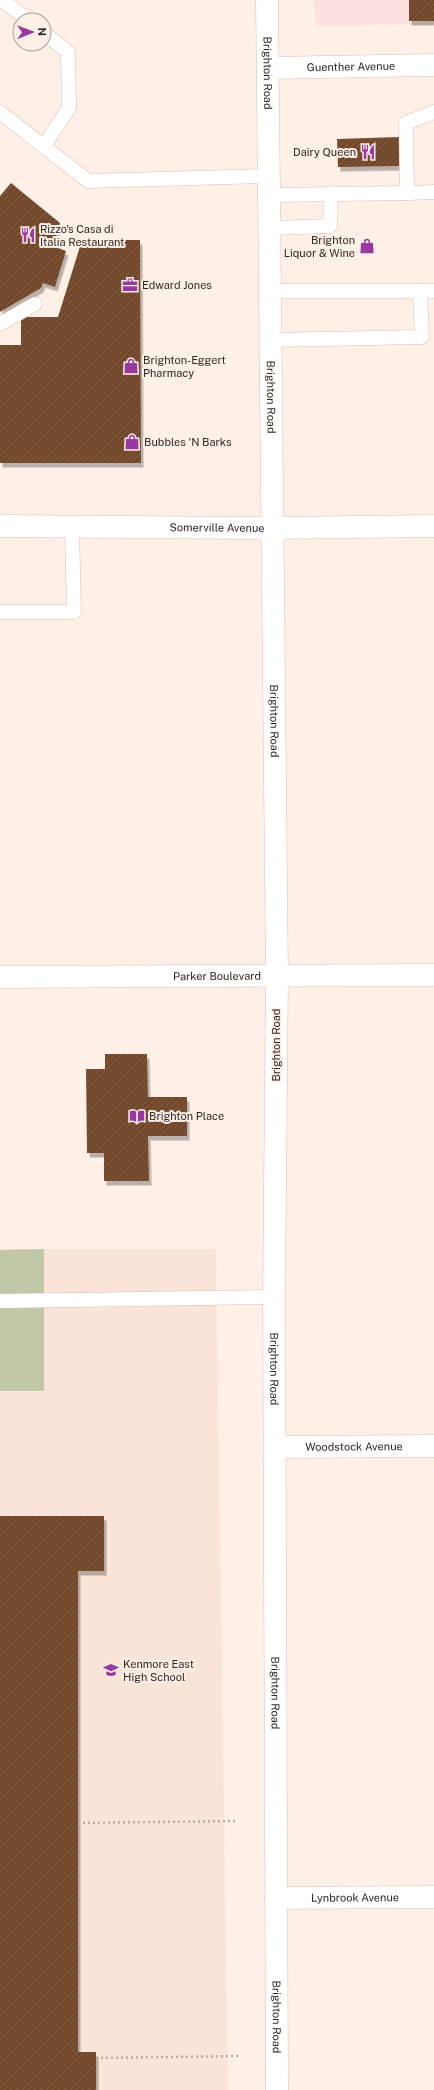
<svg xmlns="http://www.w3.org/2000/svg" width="434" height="2090" viewBox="0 0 434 2090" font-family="'Public Sans',sans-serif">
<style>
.commercial{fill:#fce1e0}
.education{fill:#fae4d7}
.green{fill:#c1c8a7}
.building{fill:url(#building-hatch);filter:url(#shadow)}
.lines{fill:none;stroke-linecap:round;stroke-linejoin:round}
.service-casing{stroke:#d7bfb1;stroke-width:15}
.minor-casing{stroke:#d7bfb1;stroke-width:23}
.tertiary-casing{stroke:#d7bfb1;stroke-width:23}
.path{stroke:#b9aba4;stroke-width:2.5;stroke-dasharray:2 3;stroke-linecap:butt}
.service{stroke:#fff;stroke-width:14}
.minor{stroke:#fff;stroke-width:22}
.tertiary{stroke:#fff;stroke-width:22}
.labels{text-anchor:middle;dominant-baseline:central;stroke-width:4;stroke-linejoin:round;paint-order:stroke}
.street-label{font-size:11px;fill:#302621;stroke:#feefe7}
.poi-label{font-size:11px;fill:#302621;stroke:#feefe7;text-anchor:start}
</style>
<defs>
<pattern id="building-hatch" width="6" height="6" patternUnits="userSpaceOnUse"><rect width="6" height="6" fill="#72472c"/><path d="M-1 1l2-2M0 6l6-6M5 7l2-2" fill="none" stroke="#825f49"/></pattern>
<filter id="shadow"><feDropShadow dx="2.5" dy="4.5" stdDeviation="0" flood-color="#0004"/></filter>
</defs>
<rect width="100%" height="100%" fill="#feefe7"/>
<path class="commercial" d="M314 0H434V24L315 26Z"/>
<path class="education" d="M0 1249H216L228 2090H0Z"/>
<path class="green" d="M44 1249V1391H0V1250Z"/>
<g class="building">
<rect x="409" y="0" width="25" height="21"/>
<path d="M399 137 400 166 338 167 337 139Z"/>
<path d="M11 183 60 223 53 246 66 251 55 287 43 283 41 288 0 312V196Z"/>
<path d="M82 240H140L141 463H0V345H21V317H58Z"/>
<path d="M105 1054H147L148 1097H187V1136H148L149 1181H104V1153H87L86 1069H105Z"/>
<path d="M0 1516H104V1571H78V2052H96V2090H0Z"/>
</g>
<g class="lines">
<g class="service-casing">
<g id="service">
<path d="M2 0 28 20"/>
<path d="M0 112 88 181 269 176"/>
<path d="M434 112 406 123 407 193 434 192"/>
<path d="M44 146 69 108 68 52 44 33"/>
<path d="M269 195 407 193"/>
<path d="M270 228 330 226 331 193"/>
<path d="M270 291H434"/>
<path d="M0 324 35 304"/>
<path d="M270 340 422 337 420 291"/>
<path d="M0 612H74L72 527"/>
<path d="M0 1301 274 1297"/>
</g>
</g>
<g class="minor-casing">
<g id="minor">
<path id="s1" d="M268 68 434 65"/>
<path id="s2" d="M0 526 272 528 434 526"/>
<path id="s3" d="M275 1447 434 1446"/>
<path id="s4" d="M276 1898 434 1897"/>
</g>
</g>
<g class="tertiary-casing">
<g id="tertiary">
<path id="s5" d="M267 0 277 975 274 1297 277 2090"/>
<path id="s6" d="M0 977 434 975"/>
</g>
</g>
<g class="path">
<path d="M78 1823 237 1821"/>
<path d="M96 2058 238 2056"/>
</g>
<use href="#service" class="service"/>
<use href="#minor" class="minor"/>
<use href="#tertiary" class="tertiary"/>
</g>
<defs>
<g id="restaurant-bare" transform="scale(1.2)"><path d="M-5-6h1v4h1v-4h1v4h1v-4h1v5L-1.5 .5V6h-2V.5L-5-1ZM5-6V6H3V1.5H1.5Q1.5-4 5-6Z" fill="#9939a0" stroke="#feefe7" stroke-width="2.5" paint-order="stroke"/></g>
<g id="shop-bare" transform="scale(1.2)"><path d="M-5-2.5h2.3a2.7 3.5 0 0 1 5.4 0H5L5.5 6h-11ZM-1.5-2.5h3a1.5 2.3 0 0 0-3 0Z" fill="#9939a0" stroke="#feefe7" stroke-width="2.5" paint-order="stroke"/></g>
<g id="office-bare" transform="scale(1.2)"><path d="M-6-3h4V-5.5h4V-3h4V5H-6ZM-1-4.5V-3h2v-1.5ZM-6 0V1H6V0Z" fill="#9939a0" stroke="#feefe7" stroke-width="2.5" paint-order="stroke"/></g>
<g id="library-bare" transform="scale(1.2)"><path d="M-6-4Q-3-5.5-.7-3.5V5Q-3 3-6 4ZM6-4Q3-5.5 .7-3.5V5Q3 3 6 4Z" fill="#9939a0" stroke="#feefe7" stroke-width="2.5" paint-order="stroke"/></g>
<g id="school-bare" transform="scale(1.2)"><path d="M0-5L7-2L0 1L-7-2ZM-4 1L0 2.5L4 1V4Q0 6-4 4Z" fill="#9939a0" stroke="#feefe7" stroke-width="2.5" paint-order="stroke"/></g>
</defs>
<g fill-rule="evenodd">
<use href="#restaurant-bare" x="368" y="152"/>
<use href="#restaurant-bare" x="28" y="235"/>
<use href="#shop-bare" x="367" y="246"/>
<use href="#office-bare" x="130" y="285"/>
<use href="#shop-bare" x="131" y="366"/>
<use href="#shop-bare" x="132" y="442"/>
<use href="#library-bare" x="137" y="1116"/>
<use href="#school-bare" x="111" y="1670"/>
</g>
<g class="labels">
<g class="street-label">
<text stroke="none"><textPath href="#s1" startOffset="83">Guenther Avenue</textPath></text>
<text stroke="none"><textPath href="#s5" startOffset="73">Brighton Road</textPath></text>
<text stroke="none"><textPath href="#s5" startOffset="397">Brighton Road</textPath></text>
<text stroke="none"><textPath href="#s2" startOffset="217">Somerville Avenue</textPath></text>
<text stroke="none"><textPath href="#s5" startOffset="721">Brighton Road</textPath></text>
<text stroke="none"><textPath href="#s6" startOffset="217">Parker Boulevard</textPath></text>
<text transform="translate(276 1045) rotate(-90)">Brighton Road</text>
<text stroke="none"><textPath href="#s5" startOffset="1369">Brighton Road</textPath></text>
<text stroke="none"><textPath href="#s3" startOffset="79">Woodstock Avenue</textPath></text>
<text stroke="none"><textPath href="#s5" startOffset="1693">Brighton Road</textPath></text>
<text stroke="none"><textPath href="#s4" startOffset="79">Lynbrook Avenue</textPath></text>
<text stroke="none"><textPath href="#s5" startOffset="2017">Brighton Road</textPath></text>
</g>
<g class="poi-label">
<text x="356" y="152" text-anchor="end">Dairy Queen</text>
<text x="40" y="229">Rizzo's Casa di<tspan x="40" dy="13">Italia Restaurant</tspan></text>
<text x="355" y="240" text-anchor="end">Brighton<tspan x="355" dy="13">Liquor &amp; Wine</tspan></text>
<text x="142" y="285">Edward Jones</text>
<text x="143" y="360">Brighton-Eggert<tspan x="143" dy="13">Pharmacy</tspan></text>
<text x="144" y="442">Bubbles 'N Barks</text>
<text x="149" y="1116">Brighton Place</text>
<text x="123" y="1664">Kenmore East<tspan x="123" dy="13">High School</tspan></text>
</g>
</g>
<g transform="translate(32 32) rotate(89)"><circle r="19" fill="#feefe7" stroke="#ac9f98"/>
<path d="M0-3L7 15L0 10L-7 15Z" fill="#9939a0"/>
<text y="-6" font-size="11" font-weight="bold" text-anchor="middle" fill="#302621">N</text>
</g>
</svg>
